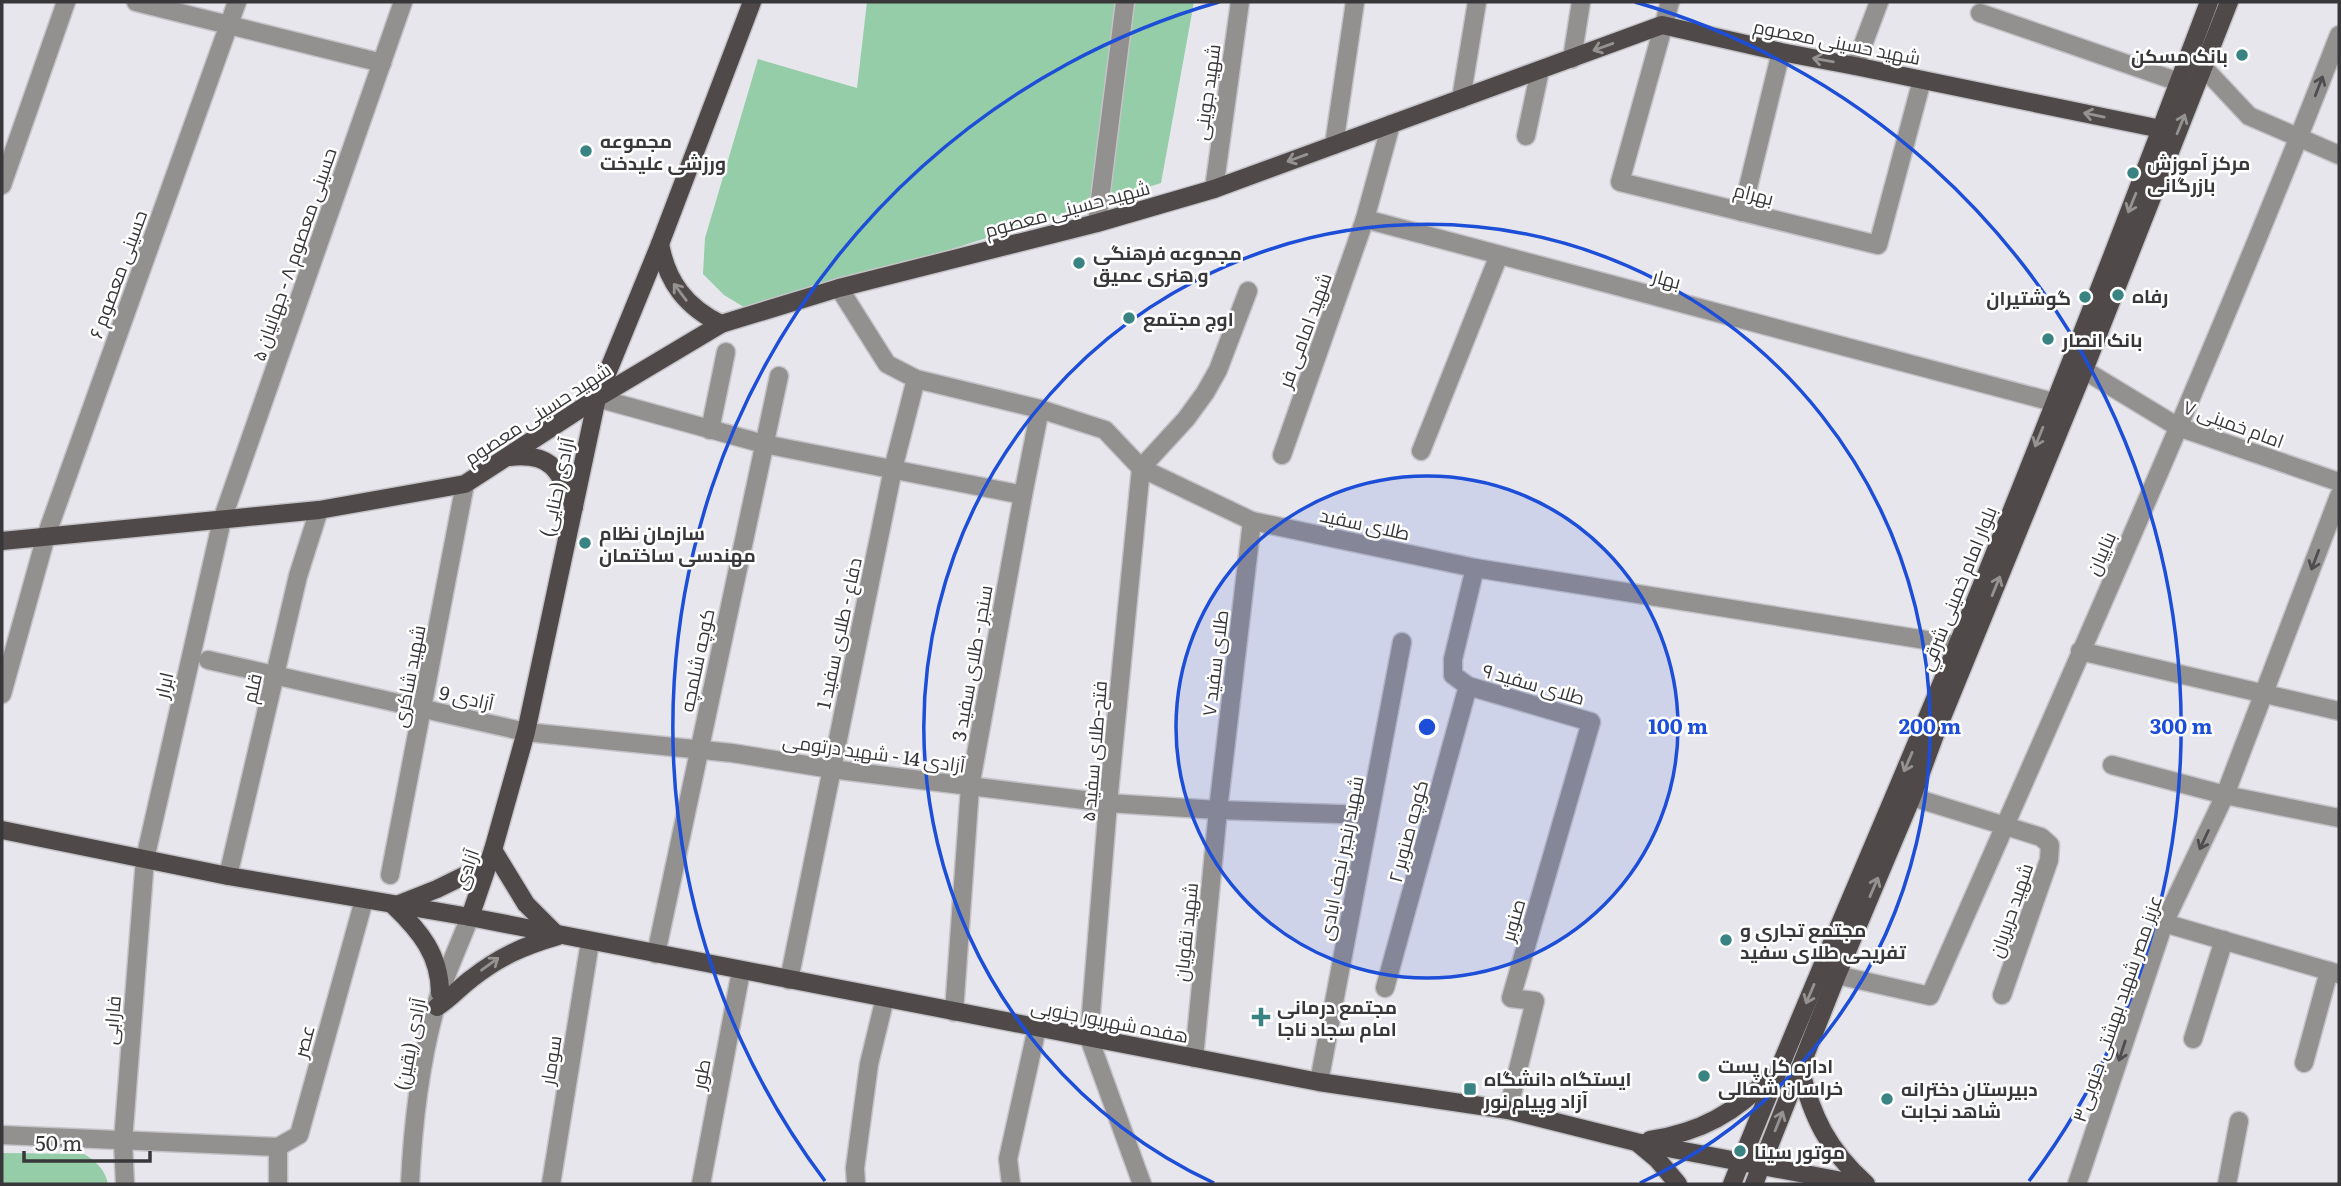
<svg xmlns="http://www.w3.org/2000/svg" width="2341" height="1186" viewBox="0 0 2341 1186" font-family="Literata,Cairo,serif">
<style>
.green{fill:#94cda7}
.lines{fill:none;stroke-linecap:round;stroke-linejoin:round}
.minor-casing{stroke:#c4c3c8;stroke-width:21}
.major-casing{stroke:#c4c3c8;stroke-width:21}
.minor{stroke:#939090;stroke-width:18}
.major{stroke:#4f4a49;stroke-width:18}
.oneway{stroke:#959292}
.oneway2{stroke:#4f4d50}
.ring{fill:none;stroke:#1d4ed8;stroke-width:3.5}
.poi-dot{fill:#3a8383;stroke:#fff;stroke-width:2.5}
.labels{text-anchor:middle;dominant-baseline:central;stroke-width:5;stroke-linejoin:round;paint-order:stroke}
.street-label{font-size:19px;fill:#38373a;stroke:#fff}
.poi-label{font-size:19px;font-weight:bold;fill:#38373a;stroke:#fff;text-anchor:start}
.centre{fill:#1d4ed8;stroke:#fff;stroke-width:3.5}
.ring-label{font-size:21px;text-anchor:middle;font-weight:bold;fill:#1d4ed8;stroke:#fff;stroke-width:5;stroke-linejoin:round;paint-order:stroke}
</style>
<rect width="100%" height="100%" fill="#e7e6ec"/>
<g class="green">
<path d="M867 2H1194L1161 183 752 312 724 295 703 274 705 238 758 59 857 88Z"/>
<path d="M2 1153 84 1154C97 1162 105 1170 108 1184H2Z"/>
</g>
<g class="lines">
<g class="minor-casing">
<g id="minor">
<path d="M136 2 382 63"/>
<path d="M1670 2 1620 182 1878 245 1922 80"/>
<path d="M1980 13 2179 82"/>
<path d="M1572 59 1581 2"/>
<path d="M1855 66 1879 2"/>
<path d="M2203 67 2249 116 2339 155"/>
<path d="M1461 99 1477 2"/>
<path d="M1391 124 1365 219 2053 402"/>
<path d="M1526 136 1540 70"/>
<path d="M1334 145 1355 2"/>
<path d="M2 185 66 2"/>
<path d="M1214 189 1240 2"/>
<path d="M1742 212 1781 52"/>
<path d="M1097 223 1125 2"/>
<path d="M839 288 887 364 916 379 1040 409 1105 430 1141 468 1252 521 1475 568 1957 645"/>
<path d="M2084 370 2178 427 2339 482"/>
<path d="M597 398 764 444 1023 495"/>
<path d="M710 430 726 352"/>
<path d="M1421 451 1499 255"/>
<path d="M1282 455 1365 219"/>
<path d="M1475 568 1453 659V675L1468 686 1591 722 1511 998 1535 1001 1508 1110"/>
<path d="M2080 651 2339 711"/>
<path d="M208 660 526 732 732 753 831 769 1108 803 1218 810 1369 815"/>
<path d="M2 694 46 536 237 2"/>
<path d="M2112 765 2225 795 2339 818"/>
<path d="M1912 797 2041 837 2050 845 2049 860 2002 995"/>
<path d="M390 875 465 484"/>
<path d="M228 876 298 576 319 510"/>
<path d="M2164 923 2339 974"/>
<path d="M656 954 779 376"/>
<path d="M1837 975 1930 996C2070 677 2213 359 2339 35"/>
<path d="M789 980 893 469 916 379"/>
<path d="M1385 988 1468 686"/>
<path d="M954 1012 970 787 1023 495 1040 409"/>
<path d="M2193 1039 2224 940"/>
<path d="M1194 1058 1218 810 1252 521"/>
<path d="M2304 1063 2329 971"/>
<path d="M1319 1082 1402 642"/>
<path d="M2 1135 278 1147"/>
<path d="M278 1147 299 1135 364 900"/>
<path d="M278 1147V1184"/>
<path d="M125 1184 123 1141 145 859 222 520 403 2"/>
<path d="M410 1184C413 1121 421 1053 440 992 449 967 460 942 470 917"/>
<path d="M551 1184 590 942"/>
<path d="M701 1184 741 971"/>
<path d="M856 1184 855 1168 869 1064 885 998"/>
<path d="M1011 1184 1008 1159 1037 1028"/>
<path d="M1142 1184 1089 1038 1108 803 1141 468 1186 419 1205 393 1218 370 1248 291"/>
<path d="M2077 1184 2164 923 2225 795 2339 496"/>
<path d="M2227 1184 2239 1121"/>
</g>
</g>
<g class="major-casing">
<g id="major">
<path d="M660 244C667 282 686 307 721 324"/>
<path d="M509 457C552 452 559 470 574 507"/>
<path d="M2 541 319 510 465 484 597 398 721 324 839 288 1097 223 1214 189 1662 25 1781 52 1855 66 2161 129"/>
<path d="M2 830 228 876 470 917 1319 1082 1508 1110 1636 1142 1858 1184"/>
<path d="M470 917 493 850 526 732 597 398 660 244 752 2"/>
<path d="M440 993C440 955 420 931 394 906L437 889 488 864"/>
<path d="M437 1007C450 999 459 988 471 979 499 957 523 946 558 936L526 904 493 850"/>
<path d="M1800 1068C1812 1117 1828 1150 1866 1184"/>
<path d="M1650 1140C1701 1132 1735 1113 1771 1076"/>
<path d="M1639 1144 1657 1159 1678 1184"/>
<path d="M1732 1184C1804 1004 1883 826 1957 646 2044 433 2128 218 2209 2"/>
<path d="M1754 1184 1837 975 1912 797 1936 732 2084 370 2229 2"/>
</g>
</g>
<use href="#minor" class="minor"/>
<use href="#major" class="major"/>
</g>
<defs><path id="oneway-shaft" d="M-6 0H5M1.5-3L5.5 0L1.5 3" fill="none" stroke-width="1.6" stroke-linecap="round" stroke-linejoin="round" transform="scale(1.75)"/></defs>
<g class="oneway">
<use href="#oneway-shaft" transform="translate(1603 47) rotate(160)"/>
<use href="#oneway-shaft" transform="translate(1823 60) rotate(-170)"/>
<use href="#oneway-shaft" transform="translate(2094 115) rotate(-168)"/>
<use href="#oneway-shaft" transform="translate(2181 124) rotate(-68)"/>
<use href="#oneway-shaft" transform="translate(1297 158) rotate(160)"/>
<use href="#oneway-shaft" transform="translate(2132 203) rotate(112)"/>
<use href="#oneway-shaft" transform="translate(680 292) rotate(-127)"/>
<use href="#oneway-shaft" transform="translate(2039 437) rotate(112)"/>
<use href="#oneway-shaft" transform="translate(1996 586) rotate(-68)"/>
<use href="#oneway-shaft" transform="translate(1908 762) rotate(113)"/>
<use href="#oneway-shaft" transform="translate(1874 887) rotate(-67)"/>
<use href="#oneway-shaft" transform="translate(490 964) rotate(-36)"/>
<use href="#oneway-shaft" transform="translate(1810 994) rotate(113)"/>
<use href="#oneway-shaft" transform="translate(1779 1121) rotate(-68)"/>
</g>
<g class="oneway2">
<use href="#oneway-shaft" transform="translate(2319 86) rotate(-69)"/>
<use href="#oneway-shaft" transform="translate(2315 560) rotate(111)"/>
<use href="#oneway-shaft" transform="translate(2204 840) rotate(115)"/>
<use href="#oneway-shaft" transform="translate(2122 1051) rotate(108)"/>
</g>
<circle cx="1427" cy="727" r="251" fill="#1d4ed8" fill-opacity=".12"/>
<g class="ring">
<circle cx="1427" cy="727" r="251"/>
<path d="M1214 1183A503 503 0 1 1 1640 1183"/>
<path d="M825 1181A754 754 0 0 1 1219 2M1635 2A754 754 0 0 1 2029 1181"/>
</g>
<g class="poi-dot">
<circle cx="2242" cy="55" r="7"/>
<circle cx="586" cy="151" r="7"/>
<circle cx="2133" cy="173" r="7"/>
<circle cx="1079" cy="263" r="7"/>
<circle cx="2118" cy="295" r="7"/>
<circle cx="2085" cy="297" r="7"/>
<circle cx="1129" cy="318" r="7"/>
<circle cx="2048" cy="339" r="7"/>
<circle cx="585" cy="543" r="7"/>
<circle cx="1726" cy="940" r="7"/>
<path d="M1257.5 1006.5h7v7h7v7h-7v7h-7v-7h-7v-7h7z"/>
<circle cx="1704" cy="1076" r="7"/>
<rect x="1463" y="1082" width="14" height="14" rx="3.5"/>
<circle cx="1887" cy="1099" r="7"/>
<circle cx="1740" cy="1151" r="7"/>
</g>
<g class="labels">
<g class="street-label">
<text transform="translate(1837 41) rotate(11)">شهید حسینی معصوم</text>
<text transform="translate(1206 92) rotate(-82)">شهید جوینی</text>
<text transform="translate(1754 193) rotate(14)">بهرام</text>
<text transform="translate(1067 208) rotate(-15)">شهید حسینی معصوم</text>
<text transform="translate(293 254) rotate(-71)">حسینی معصوم ۸ - جهانیان ۵</text>
<text transform="translate(117 274) rotate(-70)">حسینی معصوم ۶</text>
<text transform="translate(1667 278) rotate(15)">بهار</text>
<text transform="translate(1304 330) rotate(-70)">شهید امامی فر</text>
<text transform="translate(537 413) rotate(-33)">شهید حسینی معصوم</text>
<text transform="translate(2234 423) rotate(20)">امام خمینی ۷</text>
<text transform="translate(556 487) rotate(-78)">آزادی (حنایی)</text>
<text transform="translate(1365 523) rotate(12)">طلای سفید</text>
<text transform="translate(2100 553) rotate(-66)">بناییان</text>
<text transform="translate(1957 588) rotate(-68)">بلوار امام خمینی شرقي</text>
<text transform="translate(838 633) rotate(-78)">دفاع - طلای سفید 1</text>
<text transform="translate(696 660) rotate(-78)">کوچه شلمچه</text>
<text transform="translate(971 663) rotate(-80)">سنجر - طلای سفید 3</text>
<text transform="translate(1214 663) rotate(-83)">طلای سفید ۷</text>
<text transform="translate(408 676) rotate(-79)">شهید شاکری</text>
<text transform="translate(1534 683) rotate(16)">طلای سفید ۹</text>
<text transform="translate(163 685) rotate(-77)">ابرار</text>
<text transform="translate(251 688) rotate(-77)">قلم</text>
<text transform="translate(467 697) rotate(12)">آزادی 9</text>
<text transform="translate(1093 751) rotate(-85)">فتح-طلای سفید ۵</text>
<text transform="translate(874 752) rotate(8)">آزادی 14 - شهید درتومی</text>
<text transform="translate(1407 831) rotate(-75)">کوچه صنوبر ۲</text>
<text transform="translate(1340 858) rotate(-79)">شهید رنجبر نجف ابادی</text>
<text transform="translate(465 869) rotate(-71)">آزادی</text>
<text transform="translate(2010 910) rotate(-71)">شهید حریریان</text>
<text transform="translate(1512 920) rotate(-74)">صنوبر</text>
<text transform="translate(1185 932) rotate(-84)">شهید نقویان</text>
<text transform="translate(2116 1008) rotate(-71)">عزیز مصر شهید بهشتی جنوبی۳</text>
<text transform="translate(111 1020) rotate(-85)">فارابی</text>
<text transform="translate(1110 1020) rotate(11)">هفده شهریور جنوبی</text>
<text transform="translate(303 1041) rotate(-75)">عصر</text>
<text transform="translate(409 1044) rotate(-79)">آزادی (یقین)</text>
<text transform="translate(550 1060) rotate(-81)">سومار</text>
<text transform="translate(700 1074) rotate(-79)">طور</text>
</g>
<g class="poi-label">
<text x="2228" y="55" text-anchor="end">بانک مسکن</text>
<text x="600" y="140">مجموعه<tspan x="600" dy="22">ورزشی علیدخت</tspan></text>
<text x="2147" y="162">مرکز آموزش<tspan x="2147" dy="22">بازرگانی</tspan></text>
<text x="1093" y="252">مجموعه فرهنگی<tspan x="1093" dy="22">و هنری عمیق</tspan></text>
<text x="2132" y="295">رفاه</text>
<text x="2071" y="297" text-anchor="end">گوشتیران</text>
<text x="1143" y="318">اوج مجتمع</text>
<text x="2062" y="339">بانک انصار</text>
<text x="599" y="532">سازمان نظام<tspan x="599" dy="22">مهندسی ساختمان</tspan></text>
<text x="1740" y="929">مجتمع تجاری و<tspan x="1740" dy="22">تفریحی طلای سفید</tspan></text>
<text x="1277" y="1006">مجتمع درمانی<tspan x="1277" dy="22">امام سجاد ناجا</tspan></text>
<text x="1718" y="1065">اداره کل پست<tspan x="1718" dy="22">خراسان شمالی</tspan></text>
<text x="1484" y="1078">ایستگاه دانشگاه<tspan x="1484" dy="22">آزاد وپیام نور</tspan></text>
<text x="1901" y="1088">دبیرستان دخترانه<tspan x="1901" dy="22">شاهد نجابت</tspan></text>
<text x="1754" y="1151">موتور سینا</text>
</g>
</g>
<circle cx="1427" cy="727" r="10" class="centre"/>
<g class="ring-label">
<text x="1678" y="734">100 m</text>
<text x="1930" y="734">200 m</text>
<text x="2181" y="734">300 m</text>
</g>
<rect width="2341" height="1186" fill="none" stroke="#38373a" stroke-width="7"/>
<path d="M24 1151v10h126v-10" fill="none" stroke="#38373a" stroke-width="3.5"/>
<text x="35" y="1151" font-size="21" fill="#38373a" stroke="#ffffff" stroke-width="5" paint-order="stroke">50 m</text>
</svg>
